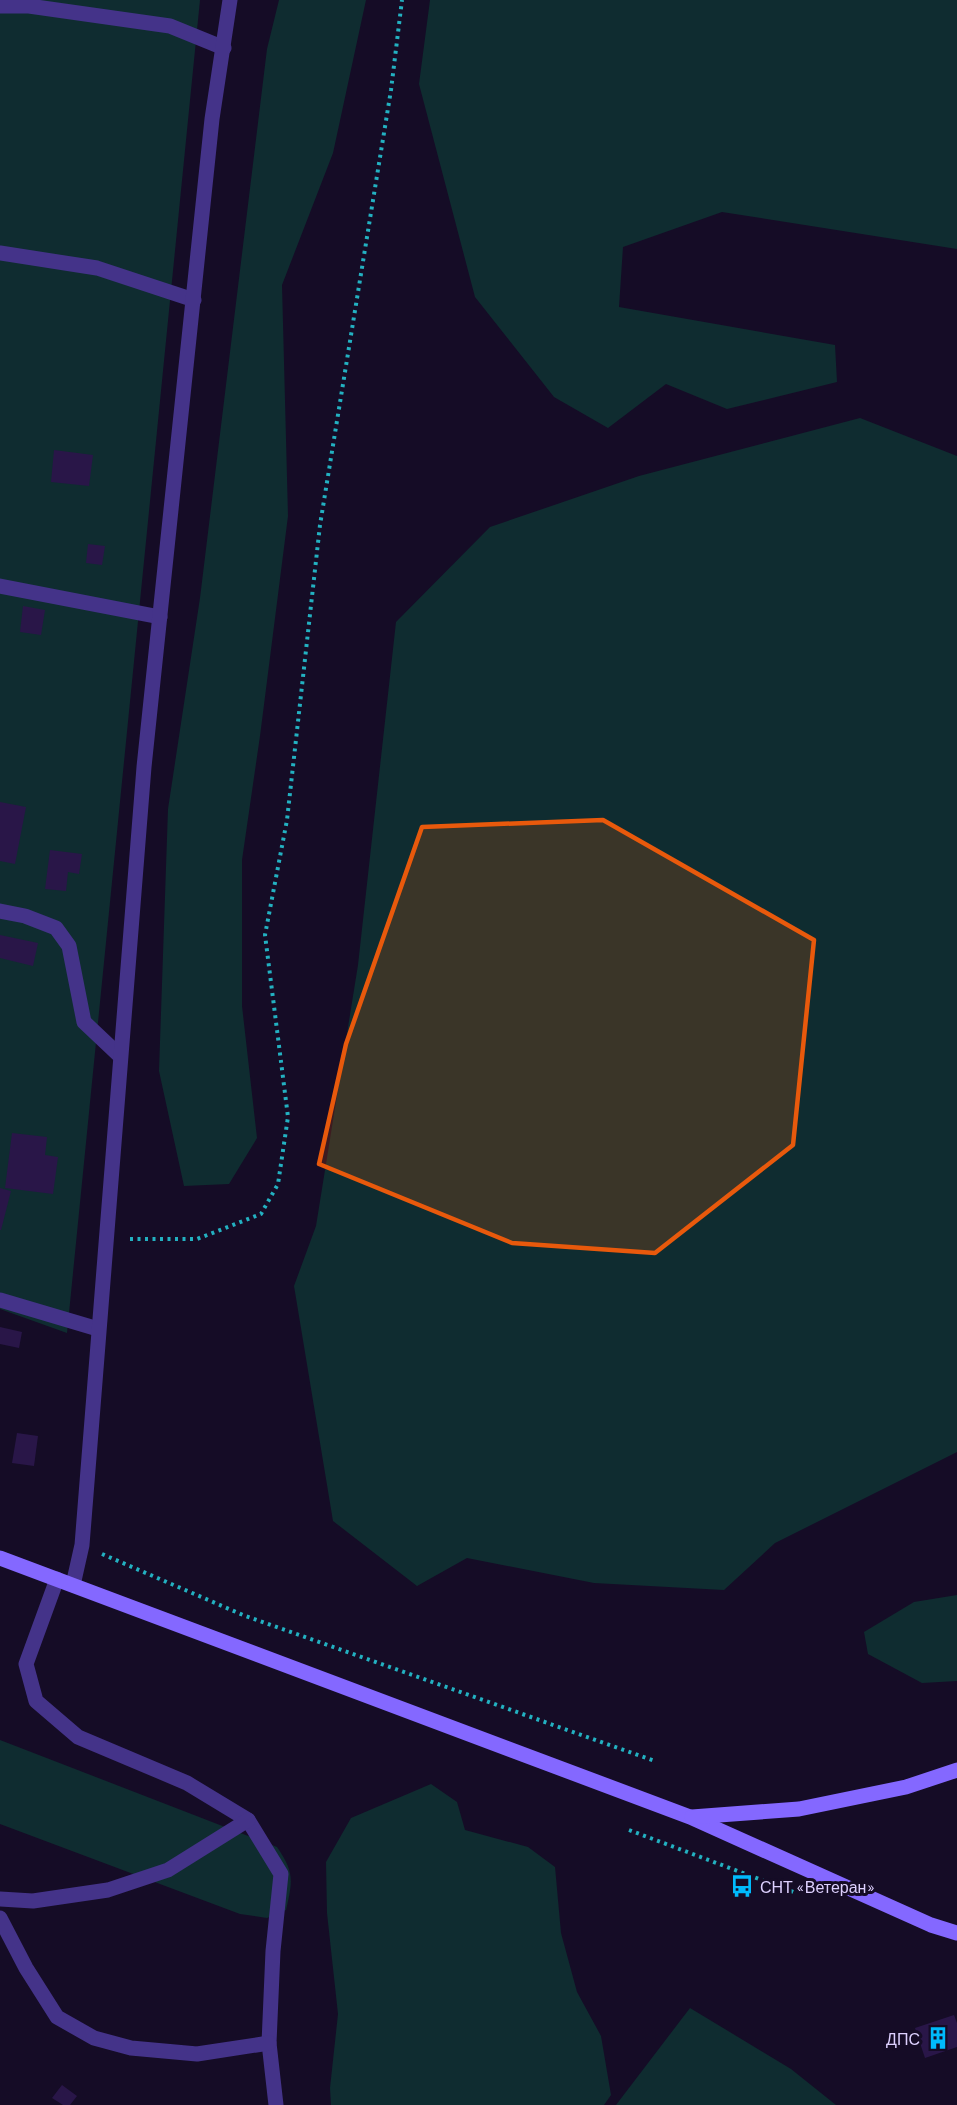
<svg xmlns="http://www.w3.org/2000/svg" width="957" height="2105" viewBox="0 0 957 2105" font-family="Barlow,sans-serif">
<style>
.green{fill:#0f2c30}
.building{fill:#291648}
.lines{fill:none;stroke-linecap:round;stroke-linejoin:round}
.path{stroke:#23b1c1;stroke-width:4;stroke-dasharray:3 4.5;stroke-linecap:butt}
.service{stroke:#443389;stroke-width:15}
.secondary{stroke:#8468ff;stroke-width:15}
.marked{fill:#e8590c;fill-opacity:0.2;stroke:#e8590c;stroke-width:4.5;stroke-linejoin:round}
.labels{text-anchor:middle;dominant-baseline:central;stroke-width:6;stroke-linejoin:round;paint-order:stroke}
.poi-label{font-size:16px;fill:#ded1ff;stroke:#150c26;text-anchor:start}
</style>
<rect width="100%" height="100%" fill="#150c26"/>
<g class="green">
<path d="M0 0H200L67 1333 0 1309Z"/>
<path d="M279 0H366L333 153 282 285 288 516 260 736 242 860V1006L257 1138 229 1184 184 1186 159 1071 168 809 200 598 267 49Z"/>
<path d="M430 0H957V249L722 212 623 247 619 307 835 345 837 382 727 409 666 384 608 428 554 397 475 297 419 84Z"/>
<path d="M860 418 957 456V1452L775 1543 724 1590 594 1583 467 1558 417 1586 333 1521 294 1286 316 1226 358 965 396 622 490 527 639 476Z"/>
<path d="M957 1595V1681L922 1683 868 1654 864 1632 914 1602Z"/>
<path d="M0 1740 277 1847C294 1872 293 1880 286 1910L267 1918 240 1914 0 1824Z"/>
<path d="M431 1784 457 1802 465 1830 528 1847 555 1867 561 1933 577 1992 601 2036 611 2095 604 2105H331L330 2088 338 2014 327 1913 326 1862 351 1818Z"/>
<path d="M690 2008 791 2069 836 2105H616Z"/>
</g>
<g class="building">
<path d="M54 450 93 455 89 486 51 482Z"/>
<path d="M88 544 105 546 102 565 86 563Z"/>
<path d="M23 606 45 610 41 635 20 632Z"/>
<path d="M0 802 26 807 15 864 0 861Z"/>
<path d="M50 850 82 854 79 874 68 872 66 891 45 889Z"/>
<path d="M0 935 38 943 33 966 0 958Z"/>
<path d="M12 1133 47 1137 45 1155 58 1157 53 1194 5 1188Z"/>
<path d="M0 1188 11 1191 1 1230H0Z"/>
<path d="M0 1327 22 1332 19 1348 0 1344Z"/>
<path d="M17 1433 38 1436 34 1466 12 1463Z"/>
<path d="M954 2015 957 2023V2047L925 2058 915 2028Z"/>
<path d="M62 2085 77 2096 70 2105H63L52 2098Z"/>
</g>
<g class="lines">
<g class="path">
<path d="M130 1239H197L261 1214 278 1184 288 1117 265 935 287 820 320 525 391 90 402 0"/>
<path d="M102 1554 243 1615 655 1761"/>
<path d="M629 1830 796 1893"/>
</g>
<g class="service">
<path d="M0 6H29L170 26 224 48"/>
<path d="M0 253 97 268 194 300"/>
<path d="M0 586 160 617"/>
<path d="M0 911 25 916 56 928 69 946 84 1022 120 1056"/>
<path d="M0 1300 98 1329"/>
<path d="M57 1579 26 1664 36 1701 78 1737 187 1783 248 1820 281 1874 273 1951 269 2043 276 2105"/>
<path d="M73 1585 82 1545 144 767 212 119 230 0"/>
<path d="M0 1899 33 1901 108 1890 168 1870 248 1820"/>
<path d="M0 1918 26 1968 57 2017 94 2038 131 2048 197 2054 269 2043"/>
</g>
<g class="secondary">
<path d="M0 1558 690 1817 931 1925 957 1933"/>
<path d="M692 1817 799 1809 906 1787 957 1770"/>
</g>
</g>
<path class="marked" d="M603 820 814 940 793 1145 655 1253 512 1243 319 1164 346 1044 422 827Z"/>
<defs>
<g id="bus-bare" transform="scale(1.8)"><path d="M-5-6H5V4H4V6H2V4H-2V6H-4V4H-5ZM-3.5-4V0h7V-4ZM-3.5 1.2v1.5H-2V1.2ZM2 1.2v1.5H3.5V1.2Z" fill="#00bafc" stroke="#150c26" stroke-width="2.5" paint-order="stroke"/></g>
<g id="building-bare" transform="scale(1.8)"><path d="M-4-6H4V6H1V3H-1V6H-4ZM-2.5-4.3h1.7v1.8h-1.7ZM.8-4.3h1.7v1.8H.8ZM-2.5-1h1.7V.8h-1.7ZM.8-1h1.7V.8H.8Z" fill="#00bafc" stroke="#150c26" stroke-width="2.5" paint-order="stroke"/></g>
</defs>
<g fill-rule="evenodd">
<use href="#bus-bare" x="742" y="1886"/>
<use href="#building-bare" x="938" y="2038"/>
</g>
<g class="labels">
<g class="poi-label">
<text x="760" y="1886">СНТ «Ветеран»</text>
<text x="920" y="2038" text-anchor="end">ДПС</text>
</g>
</g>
</svg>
